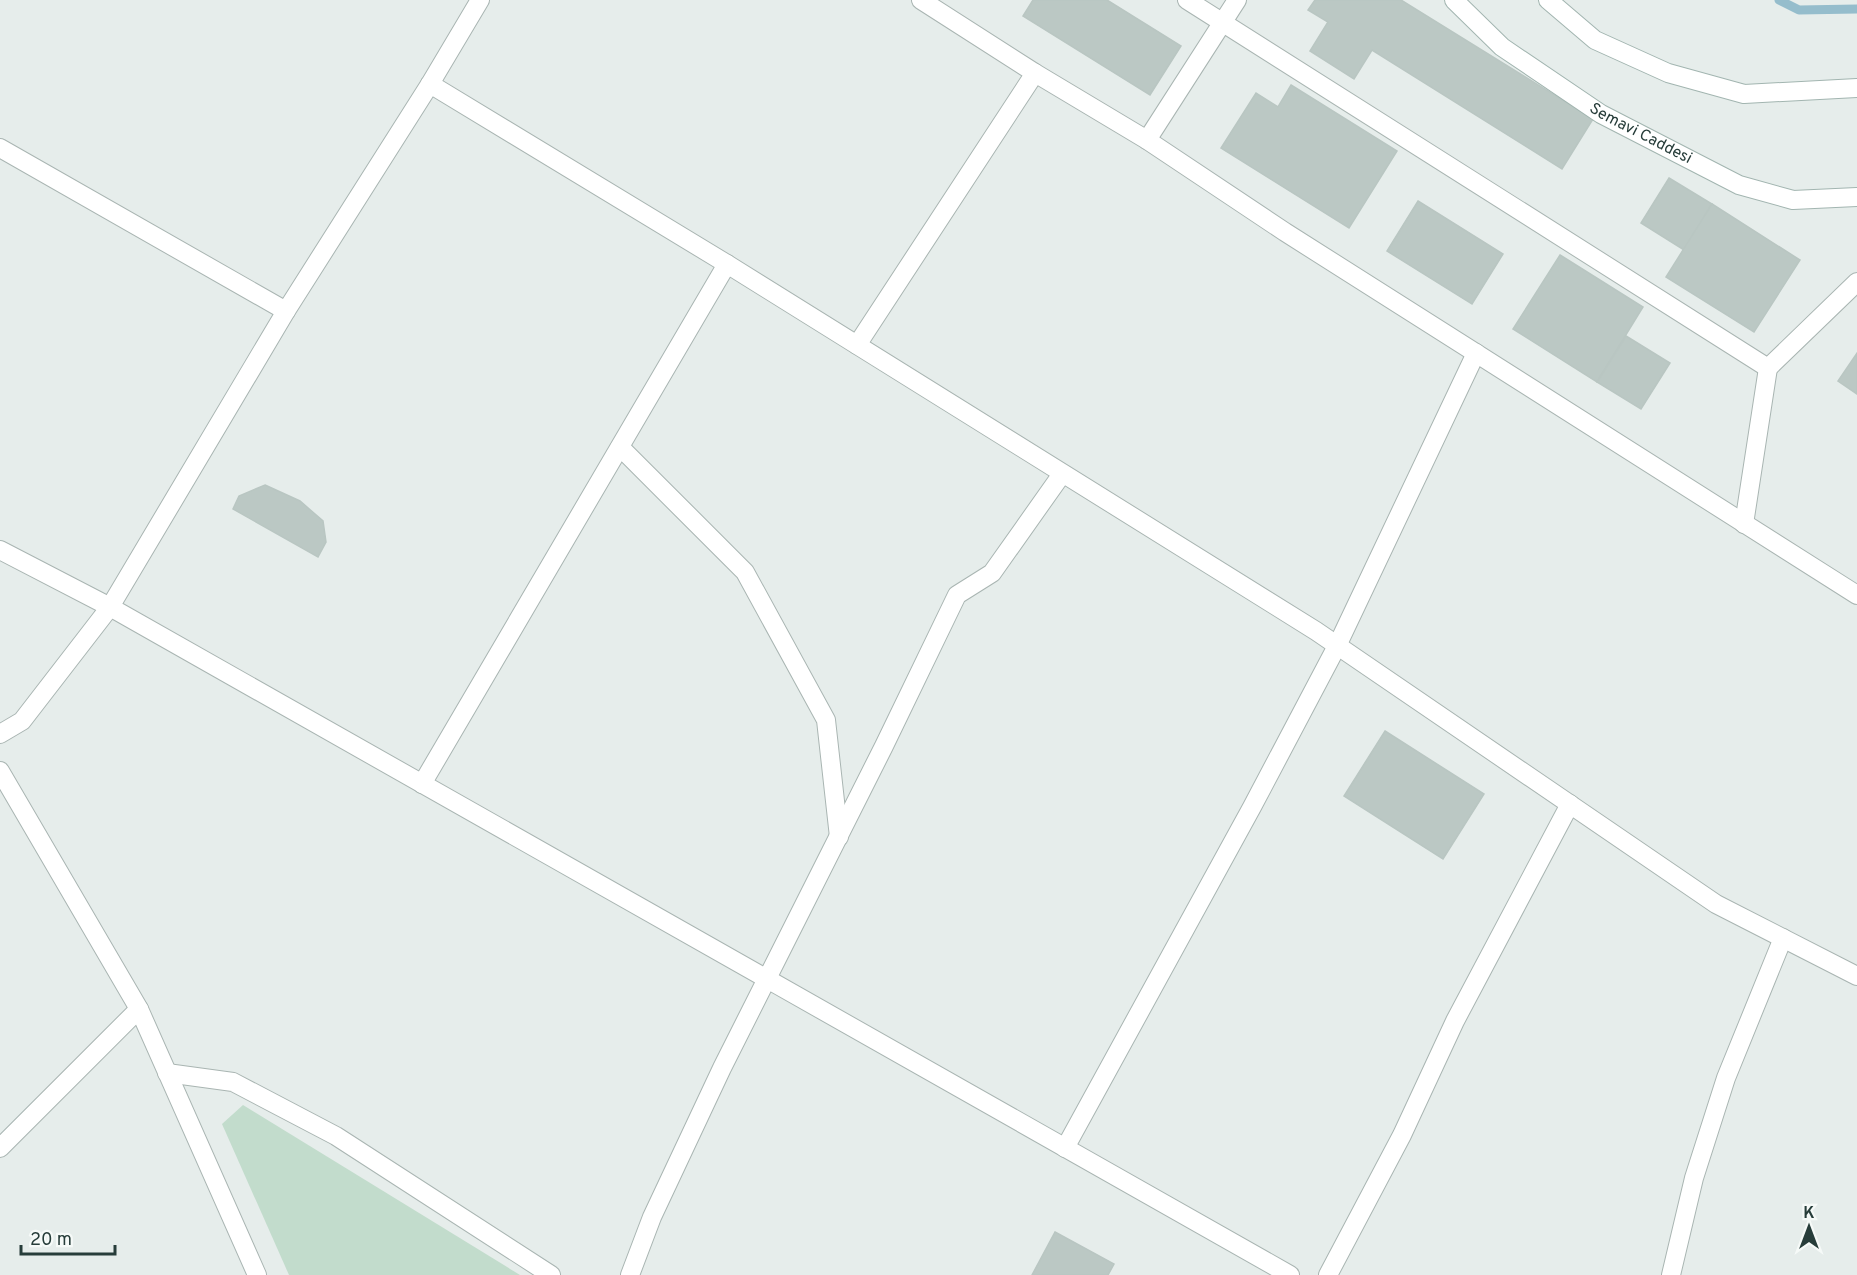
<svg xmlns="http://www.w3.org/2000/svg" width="1857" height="1275" viewBox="0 0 1857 1275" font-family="Overpass,sans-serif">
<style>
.green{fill:#c2dccc}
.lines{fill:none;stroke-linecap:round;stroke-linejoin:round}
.stream{stroke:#95bdcc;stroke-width:9}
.building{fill:#bbc8c4;stroke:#b9c6c2;stroke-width:1.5}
.street-casing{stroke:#a9b5b2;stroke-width:20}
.secondary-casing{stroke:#a2b5b0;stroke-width:20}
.street{stroke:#fff;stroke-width:18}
.secondary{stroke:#fff;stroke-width:18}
.labels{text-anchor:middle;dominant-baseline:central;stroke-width:5;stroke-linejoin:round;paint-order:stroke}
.street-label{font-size:16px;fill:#273d3a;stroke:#f6faf8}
</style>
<rect width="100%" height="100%" fill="#e6edeb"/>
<path class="green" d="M243 1105 520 1275H289L222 1124Z"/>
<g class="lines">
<path class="stream" d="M1779 0 1799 10 1857 9"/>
</g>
<g class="building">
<path d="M1033 0H1107L1181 46 1150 95 1023 16Z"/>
<path d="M1315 0H1401L1593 119 1562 169 1372 50 1354 79 1310 51 1328 22 1308 10Z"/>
<path d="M1291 85 1397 151 1349 228 1221 148 1256 93 1278 107Z"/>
<path d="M1669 178 1712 204 1684 250 1641 223Z"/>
<path d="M1418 201 1503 254 1472 304 1387 251Z"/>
<path d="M1712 204 1800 260 1754 332 1666 277Z"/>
<path d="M1560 255 1643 307 1597 382 1513 329Z"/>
<path d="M1626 336 1670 363 1641 409 1597 382Z"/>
<path d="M1857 353V394L1838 381Z"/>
<path d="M265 485 300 501 323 521 326 542 318 557 233 509 239 496Z"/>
<path d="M1385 731 1484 794 1443 859 1344 796Z"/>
<path d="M1055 1232 1114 1264 1108 1275H1032Z"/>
</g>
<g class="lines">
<g class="street-casing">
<g id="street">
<path d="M921 0 1035 73 1147 140 1285 232 1857 595"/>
<path d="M1187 0 1768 368 1857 282"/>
<path d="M430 84 727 264 1316 631 1716 904 1857 976"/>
<path d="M1147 140 1237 0"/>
<path d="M0 148 286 311"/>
<path d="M857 345 1035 73"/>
<path d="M620 447 745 572 826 720 839 837"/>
<path d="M1744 524 1768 368"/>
<path d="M0 550 110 607 1290 1275"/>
<path d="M0 734 22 721 110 607 286 311 430 84 480 0"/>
<path d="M0 771 139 1009 257 1275"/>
<path d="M422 784 727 264"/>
<path d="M167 1073 233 1082 336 1136 551 1275"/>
<path d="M0 1148 139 1009"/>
<path d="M1065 1148 1252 807 1337 646 1476 353"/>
<path d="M630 1275 652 1217 722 1068 884 746 957 595 992 573 1062 474"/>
<path d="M1328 1275 1402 1135 1455 1021 1570 804"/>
<path d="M1671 1275 1694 1178 1726 1078 1783 938"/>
</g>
</g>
<g class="secondary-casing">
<g id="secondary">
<path id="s1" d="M1454 0 1502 47 1601 114 1739 185 1793 200 1857 197"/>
<path d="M1548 0 1595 40 1668 73 1744 94 1857 88"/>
</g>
</g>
<use href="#street" class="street"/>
<use href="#secondary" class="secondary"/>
</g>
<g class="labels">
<g class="street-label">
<text stroke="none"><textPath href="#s1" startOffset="231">Semavi Caddesi</textPath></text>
</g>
</g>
<g transform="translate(1809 1227)" stroke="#f6faf8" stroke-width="4.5" paint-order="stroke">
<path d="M0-4.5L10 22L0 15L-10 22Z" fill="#273d3a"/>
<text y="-9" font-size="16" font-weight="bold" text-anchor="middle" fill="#273d3a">K</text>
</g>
<path d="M21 1245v9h94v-9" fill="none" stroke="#273d3a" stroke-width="3"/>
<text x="30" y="1245" font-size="18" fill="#273d3a" stroke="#f6faf8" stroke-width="4.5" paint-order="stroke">20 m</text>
</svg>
